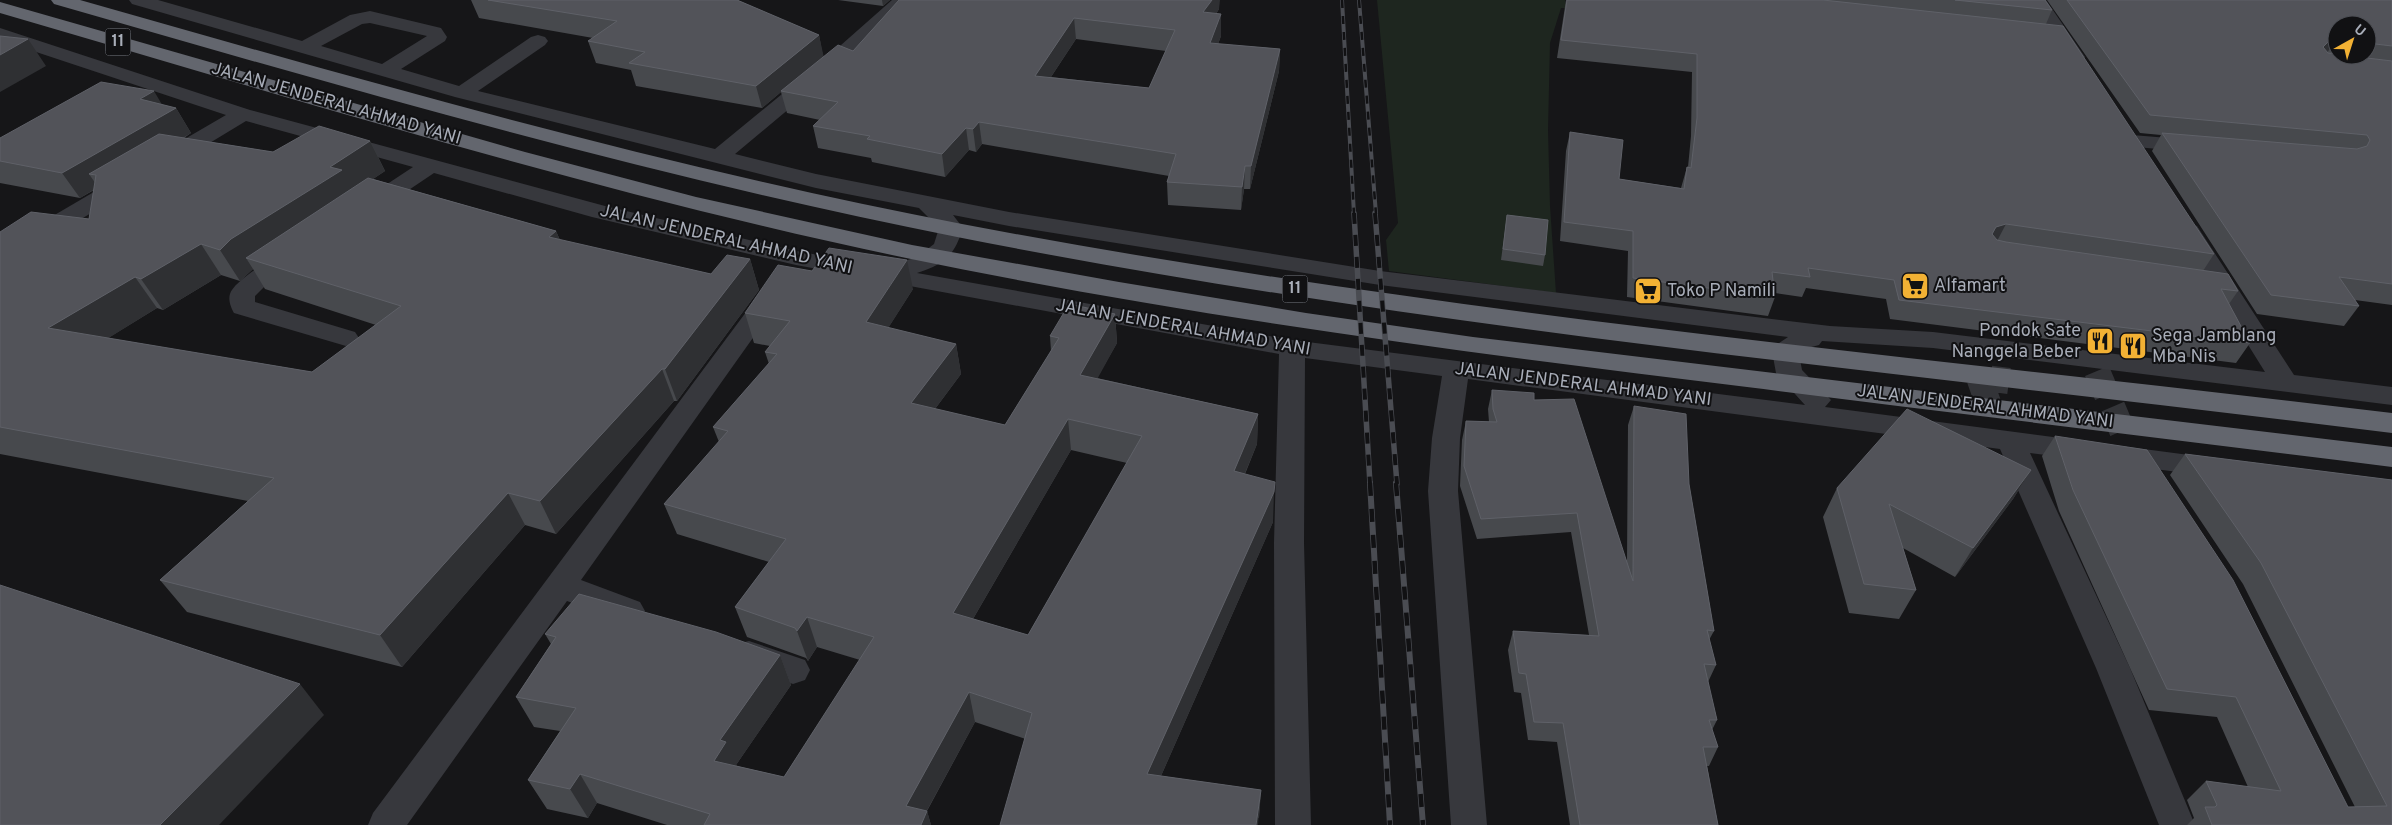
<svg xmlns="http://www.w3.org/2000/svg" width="2392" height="825" viewBox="0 0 2392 825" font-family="Overpass,sans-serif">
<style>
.green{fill:#1e261f}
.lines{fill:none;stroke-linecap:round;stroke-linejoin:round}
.minor-tunnel{stroke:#333438;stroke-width:26;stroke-dasharray:26 13;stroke-linecap:butt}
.minor{fill:#37383d;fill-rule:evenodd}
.highway{fill:#63666e;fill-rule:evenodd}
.rail-far2-casing{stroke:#4a4c52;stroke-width:4}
.rail-far1-casing{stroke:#4a4c52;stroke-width:5.5}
.rail-casing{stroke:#4a4c52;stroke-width:6}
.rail-far2{stroke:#111113;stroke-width:2.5;stroke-dasharray:8;stroke-linecap:butt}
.rail-far1{stroke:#111113;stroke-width:4;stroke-dasharray:11;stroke-linecap:butt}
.rail{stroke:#111113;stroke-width:4.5;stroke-dasharray:13;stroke-linecap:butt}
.wall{fill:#47494d;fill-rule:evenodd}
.shaded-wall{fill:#2f3033}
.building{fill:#525359;stroke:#5f6168;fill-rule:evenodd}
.labels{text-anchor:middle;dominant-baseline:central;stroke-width:4;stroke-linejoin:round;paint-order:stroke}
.shield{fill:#111113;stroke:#7b7e86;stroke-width:1}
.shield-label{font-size:16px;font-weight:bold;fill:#a8adb8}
.street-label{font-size:18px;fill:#a8adb8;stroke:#111113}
.poi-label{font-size:18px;fill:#a8adb8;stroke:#111113;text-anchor:start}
</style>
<rect width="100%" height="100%" fill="#161618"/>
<path class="green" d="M1377 0H1565L1567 8H1561L1550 43 1548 130 1550 206 1556 293 1389 271 1386 240 1398 223Z"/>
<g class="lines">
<g class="minor-tunnel">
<path d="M2097 371 2127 442"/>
<path d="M1988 403 1979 377 2009 381"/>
</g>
<g class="minor">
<path d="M129 0H158L302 41 350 15 370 11 441 28 447 37 445 41 401 69 459 86 531 37 538 35 545 37 548 41 545 45 478 91 715 149 832 53 892 0H912L846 61 735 154 816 174 1009 212 1380 271 1830 326 1933 332 2265 372 2177 231 2181 226 2189 224 2197 226 2294 375 2392 387V405L1933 348 1822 341 1819 345 1808 348 1799 354 1802 370 1831 400 1825 407 2227 460 2231 467 2227 474 2217 477 2030 453 2130 668 2195 825H2159L2096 668 2000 449 1468 379 1460 438 1458 491 1487 825H1451L1428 491 1432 438 1442 376 1305 358 1304 543 1311 825H1275L1274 543 1279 354 796 265 592 217 434 173 376 212 368 214 360 212 357 207 360 202 413 167 246 121 175 164 167 166 159 164 156 159 159 154 226 115 0 40V28L250 110 605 206 796 251 886 267 917 257 934 244 939 228 919 208 816 188 455 97 132 4ZM370 23 427 36 382 64 321 46 362 24ZM953 215 1009 226 1380 285 1788 337 1776 345 1772 351 1776 373 1805 405 1292 340 917 273C945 264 954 256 963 228Z"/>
<path d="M2028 0H2046L2085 57 2082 61 2075 63 2068 61Z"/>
<path d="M2132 135 2193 140 2201 141 2204 146 2201 151 2193 152 2124 146 2121 141 2124 136Z"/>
<path d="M124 177 132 179 135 184 132 189 8 262 0 264V247L116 179Z"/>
<path d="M290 251 298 253 302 258 298 263 269 282 255 296V302L355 332 359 338 355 344 346 346 234 313C231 308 228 300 230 294 233 281 277 254 290 251Z"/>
<path d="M770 289 779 292 782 297 581 580 640 602 645 611 640 620 629 624 567 601 407 825H368L373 813 761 292Z"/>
<path d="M749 641 805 660 810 670 805 680 793 684 737 664 733 654 737 644Z"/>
</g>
<g class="highway">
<path d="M51 0H80C372 83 664 167 962 224 1435 314 1915 356 2392 413V433C1913 373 1431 331 957 237 652 177 353 90 54 4Z"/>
<path d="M0 2 525 152 696 197 912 245 1119 282 1306 313 1473 337 2392 447V467C2177 440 1962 414 1747 387 1467 353 1187 316 911 259 603 195 302 101 0 13Z"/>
</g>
<g class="rail-far2-casing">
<g id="rail-far2">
<path d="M1342 0 1354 214"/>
<path d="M1359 0 1376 214"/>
</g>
</g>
<g class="rail-far1-casing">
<g id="rail-far1">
<path d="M1354 213 1370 484"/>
<path d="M1375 213 1397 484"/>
</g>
</g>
<g class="rail-casing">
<g id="rail">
<path d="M1370 483 1390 825"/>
<path d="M1396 483 1423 825"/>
</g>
</g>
<use href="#rail-far2" class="rail-far2"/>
<use href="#rail-far1" class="rail-far1"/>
<use href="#rail" class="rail"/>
</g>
<g class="wall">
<path d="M471 0H737L819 35 823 57 853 51 899 0 1219 9 1216 14 1221 36 1218 44 1280 49 1279 71 1250 189H1244L1241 210 1168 205 1167 182 1169 176 982 144 976 152 969 150 945 177 872 162 871 158 818 148 813 126 820 120 787 113 781 92 762 108 636 86 631 70 596 63 588 41 593 38 479 18ZM1076 39 1166 51 1149 88 1051 77Z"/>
<path d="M838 0H890L883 6Z"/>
<path d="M1566 0H2045L2052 10 2046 24 2214 254 2203 271 2238 291 2229 304 2250 343 2236 363 1890 319 1886 299 1806 288 1802 297 1775 293V297L1768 316 1627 297 1628 251 1560 241 1566 151 1570 132 1619 179 1681 188 1687 167H1688L1691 136 1692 72 1557 58Z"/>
<path d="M2047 0H2392V305L2355 300 2359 306 2344 326 2257 314 2152 151 2161 135 2140 133ZM2337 25H2367V55H2337Z"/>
<path d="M162 105 176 108 191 133 184 138 273 152 370 141 385 171 373 179 556 231 560 240 711 274 750 259 759 290 677 401H674L556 534 525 525 402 667 187 612 160 580 248 501 0 454V232L89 219 94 190 80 198 0 183V138ZM253 269 265 289 376 325 312 372 108 338 157 308 163 310 221 275 240 281Z"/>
<path d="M1507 215 1545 255 1543 266 1501 260Z"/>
<path d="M913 289 888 328 956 344 961 374 935 409 1005 425 1051 351 1050 336 1115 314 1117 343 1097 378 1258 414 1257 444 1245 474 1273 522 1161 776 1261 790 1259 818 975 722 927 811 931 825H667L597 803 588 818 547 809 528 780 560 731 534 727 516 697 551 644 545 634 780 655 791 685 736 765 737 766 784 777 860 660 817 647 808 661 806 658 747 637 735 607 769 562 677 534 664 504 719 442 713 427 769 364 765 352 770 346 754 343 745 313ZM1071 450 1127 463 1028 635 973 619Z"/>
<path d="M1492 390 1534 400 1627 561 1628 425 1634 406 1689 484 1714 631 1709 640 1716 665 1708 682 1717 720 1712 730 1718 747 1709 766H1707L1718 825H1570L1557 742 1528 740 1521 693 1514 692 1508 650 1513 631 1589 635 1571 532 1477 539 1460 486 1462 440 1466 421 1489 422 1488 409Z"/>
<path d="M2055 436 2348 807H2355L2243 584 2170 475 2185 454 2392 480V825H2187L2194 818 2187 800 2206 781 2248 787 2217 717 2149 710 2059 511 2042 456Z"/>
<path d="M2031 470 2013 499 1955 577 1903 548 1916 590 1899 619 1849 613 1823 517 1837 488Z"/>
</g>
<g class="shaded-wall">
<path d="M882 0H890L883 6Z"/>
<path d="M1208 0H1220L1219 9 1203 34V12Z"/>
<path d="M1221 14V36L1210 65V43Z"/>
<path d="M1074 18 1076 39 1037 98 1035 76Z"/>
<path d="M819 35 824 58 781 91V92L762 108 756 86Z"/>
<path d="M28 39 46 66 0 92V55Z"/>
<path d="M2336 40 2324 57 2323 47 2328 42Z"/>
<path d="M1280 49 1279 71 1250 189 1251 166Z"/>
<path d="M154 91 167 113 176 108 191 133 103 185 96 175 89 174 98 187 80 198 62 173 140 99Z"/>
<path d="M979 122 982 144 976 152 973 129Z"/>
<path d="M966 128 969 150 945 177 942 154Z"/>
<path d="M370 141 385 171 353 192 246 258 253 269 240 281 220 250 231 239 330 167Z"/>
<path d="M1245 166 1244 189 1241 210 1242 187Z"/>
<path d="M2006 224 1996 243 1987 246 1996 227Z"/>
<path d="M556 231 569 262 549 237Z"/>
<path d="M201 244 221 275 163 310 141 279Z"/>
<path d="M750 259 759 290 677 401 665 369Z"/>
<path d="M907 260 913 289 873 352 866 322Z"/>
<path d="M135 277 157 308 73 360 48 328Z"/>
<path d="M1115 314 1117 343 1083 405 1080 375Z"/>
<path d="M956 344 961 374 917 433 911 403Z"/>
<path d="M662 369 674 401 556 534 540 501Z"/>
<path d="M1258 414 1257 444 1233 502 1234 471Z"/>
<path d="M1068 419 1071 450 959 643 953 613Z"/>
<path d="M2031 470 2013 499 1955 577 1973 548Z"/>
<path d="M1274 492 1273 522 1149 803 1147 774Z"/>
<path d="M508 493 525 525 402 667 380 635Z"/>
<path d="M807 617 817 647 808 661 797 631Z"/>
<path d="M780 655 791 685 736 765 739 771 714 761 720 740Z"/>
<path d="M300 684 324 715 219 825H160Z"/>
<path d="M969 692 975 722 919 825 906 806Z"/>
<path d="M580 774 597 803 588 818 570 789Z"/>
<path d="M1261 790 1258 825H1256Z"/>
<path d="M927 811 931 825H921Z"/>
</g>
<g class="building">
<path d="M488 0H737L819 35 756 86 629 63 645 52 588 41 617 21Z"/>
<path d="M899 0H1212L1203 12 1221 14 1210 43 1280 49 1251 166H1245L1242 187 1167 182 1176 154 979 122 973 129 966 128 942 154 867 139 870 136 813 126 838 102 781 91 838 45 853 51ZM1074 18 1175 30 1149 88 1035 76Z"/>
<path d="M1567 0H1823L2063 26 2214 254 2006 224 1996 227 1992 234 1997 240 2006 242 2228 274 2238 291 2221 289 2250 343 1899 300 1894 280 1808 268 1810 277 1772 272 1775 297 1633 278V231L1564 222 1570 132 1623 140 1619 179 1684 189 1687 167 1691 168 1697 118V54L1561 40Z"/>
<path d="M1955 0H2045L2052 10Z"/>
<path d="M2067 0H2392V46L2367 43V25H2337V40L2328 42 2323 47 2328 53 2337 54V55H2342L2392 61V284L2339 277 2359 306 2271 295 2162 133 2357 149 2367 146 2370 140 2367 135 2150 115Z"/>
<path d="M0 36 28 39 0 55Z"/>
<path d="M101 82 154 91 140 99 176 108 62 173 0 161V138Z"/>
<path d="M319 126 370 141 330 167 342 170 231 239 220 250 201 244 141 279 135 277 48 328 312 372 401 306 246 258 368 178 556 231 549 237 711 274 727 255 750 259 665 369H662L540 501 508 493 380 635 160 580 274 478 0 427V232L31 212 89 219 96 175 89 174 159 134 273 152Z"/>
<path d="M1507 215 1548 220 1545 255 1503 249Z"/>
<path d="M829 248 907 260 866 322 956 344 911 403 1005 425 1059 338 1050 336 1069 304 1115 314 1080 375 1258 414 1234 471 1275 482 1274 492 1147 774 1261 790 1256 825H1000L1032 713 969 692 906 806 927 811 921 825H704L710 814 580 774 570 789 528 780 576 708 516 697 556 637 545 634 579 594 716 632 780 655 720 740 726 742 714 761 784 777 874 637 807 617 797 631 795 628 735 607 786 539 664 504 728 431 713 427 777 354 765 352 790 321 745 313 778 265 812 271ZM1068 419 1142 436 1028 635 953 613Z"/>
<path d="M1492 390 1534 393V400L1574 399 1633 581 1634 406 1686 414 1689 484 1714 631 1707 630 1716 665 1704 664 1717 720H1709L1718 747H1703L1718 825H1580L1563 723 1534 722 1526 674 1519 673 1513 631 1599 636 1577 513 1481 519 1464 466 1466 421 1497 422 1493 409Z"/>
<path d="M1907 409 2031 470 1973 548 1889 504 1916 590 1864 584 1837 488Z"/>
<path d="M2055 436 2147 450 2233 580 2348 807 2387 806 2261 563 2185 454 2392 480V825H2212L2205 807H2215L2217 805 2206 781 2281 791 2236 697 2167 689 2073 490Z"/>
<path d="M0 585 300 684 160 825H0Z"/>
</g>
<defs>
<g id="supermarket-square" transform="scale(1.4375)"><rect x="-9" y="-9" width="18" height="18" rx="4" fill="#f2b134" stroke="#111113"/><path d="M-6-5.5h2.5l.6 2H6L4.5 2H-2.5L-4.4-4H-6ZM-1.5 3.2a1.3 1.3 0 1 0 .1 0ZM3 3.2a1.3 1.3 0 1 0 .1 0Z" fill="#111"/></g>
<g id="restaurant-square" transform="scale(1.4375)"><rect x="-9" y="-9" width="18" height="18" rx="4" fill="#f2b134" stroke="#111113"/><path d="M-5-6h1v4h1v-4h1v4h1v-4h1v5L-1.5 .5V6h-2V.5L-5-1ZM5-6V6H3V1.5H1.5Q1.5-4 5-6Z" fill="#111"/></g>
</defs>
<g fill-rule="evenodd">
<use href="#supermarket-square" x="1915" y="286"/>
<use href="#supermarket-square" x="1648" y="291"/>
<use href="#restaurant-square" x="2100" y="341"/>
<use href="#restaurant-square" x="2133" y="346"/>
</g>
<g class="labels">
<g class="shield">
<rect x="105.5" y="28.5" width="25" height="27" rx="4"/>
<rect x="1282.5" y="275.5" width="25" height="27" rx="4"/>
</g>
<g class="shield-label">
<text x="118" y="42">11</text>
<text x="1295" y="289">11</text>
</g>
<g class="street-label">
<text transform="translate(336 104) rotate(16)">JALAN JENDERAL AHMAD YANI</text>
<text transform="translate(726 240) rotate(13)">JALAN JENDERAL AHMAD YANI</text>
<text transform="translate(1183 328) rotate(10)">JALAN JENDERAL AHMAD YANI</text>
<text transform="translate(1583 385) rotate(7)">JALAN JENDERAL AHMAD YANI</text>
<text transform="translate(1985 407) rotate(7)">JALAN JENDERAL AHMAD YANI</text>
</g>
<g class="poi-label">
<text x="1934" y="286">Alfamart</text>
<text x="1667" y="291">Toko P Namili</text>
<text x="2081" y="331" text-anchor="end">Pondok Sate<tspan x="2081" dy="21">Nanggela Beber</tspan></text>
<text x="2152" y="336">Sega Jamblang<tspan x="2152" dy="21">Mba Nis</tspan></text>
</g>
</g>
<g transform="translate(2352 40) rotate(39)"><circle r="24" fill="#111113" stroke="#4d4f55"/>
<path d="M0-4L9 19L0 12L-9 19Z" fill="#f2b134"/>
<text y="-8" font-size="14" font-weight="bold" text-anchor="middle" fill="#a8adb8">U</text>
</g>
</svg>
